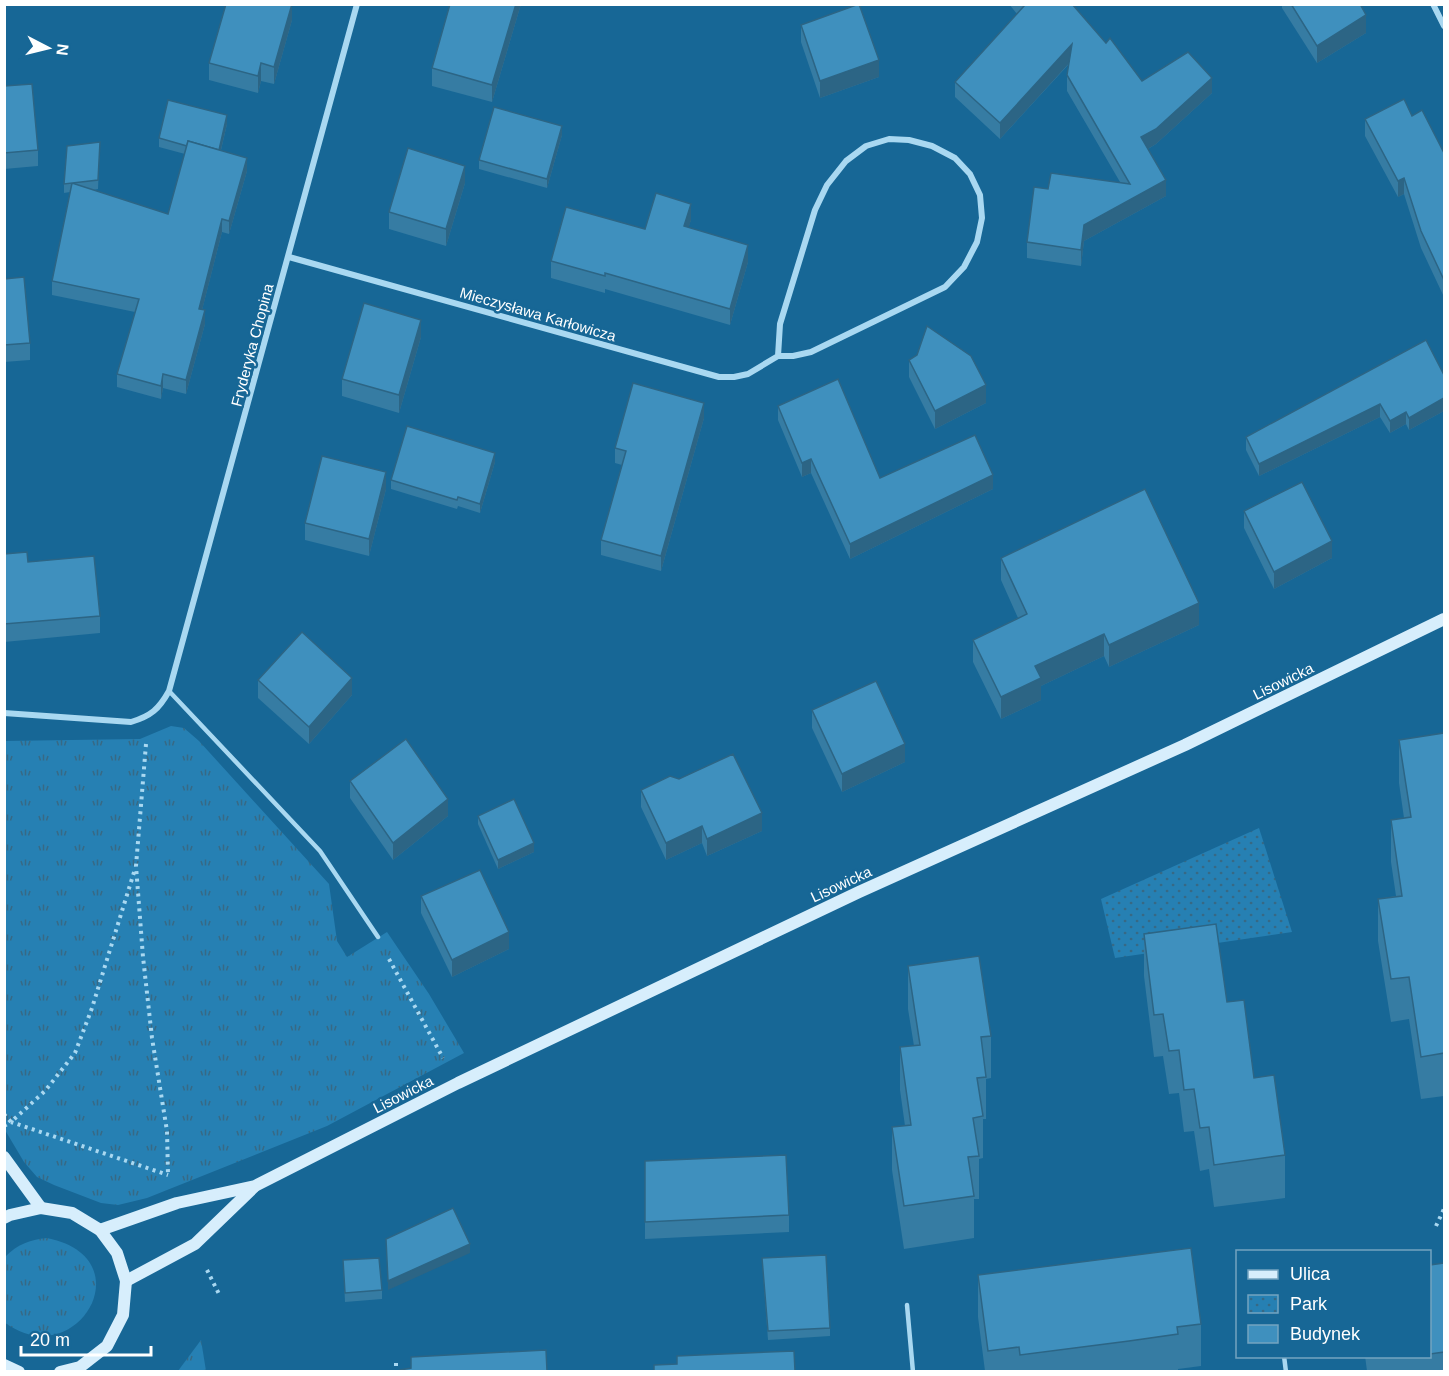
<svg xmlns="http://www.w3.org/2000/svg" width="1449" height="1376" viewBox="0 0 1449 1376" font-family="Helvetica,sans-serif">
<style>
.grass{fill:url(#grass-tufts)}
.park{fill:url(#park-dots)}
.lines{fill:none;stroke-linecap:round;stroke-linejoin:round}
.path{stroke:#a9d8f1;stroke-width:4;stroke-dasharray:3 4.5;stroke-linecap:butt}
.lane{stroke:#a9d8f1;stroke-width:4.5}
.street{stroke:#a9d8f1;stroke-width:6}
.secondary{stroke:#d7eefc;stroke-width:12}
.wall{fill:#367ca3}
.shaded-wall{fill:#2c6585}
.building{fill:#3f90be;stroke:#2c6585;stroke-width:1.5}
.labels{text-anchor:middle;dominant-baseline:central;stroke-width:5;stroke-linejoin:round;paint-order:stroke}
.street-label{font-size:15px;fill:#fff;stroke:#176796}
</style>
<defs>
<pattern id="grass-tufts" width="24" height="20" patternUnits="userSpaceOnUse" patternTransform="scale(1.5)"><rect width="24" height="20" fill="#2680b3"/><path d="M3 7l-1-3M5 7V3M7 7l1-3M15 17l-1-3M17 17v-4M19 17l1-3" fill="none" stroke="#376985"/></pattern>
<pattern id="park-dots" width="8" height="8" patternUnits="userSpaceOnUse" patternTransform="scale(1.5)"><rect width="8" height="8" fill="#2680b3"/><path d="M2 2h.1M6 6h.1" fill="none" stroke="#376985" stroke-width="1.8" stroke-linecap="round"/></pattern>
</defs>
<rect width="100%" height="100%" fill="#176796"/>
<g class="grass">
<path d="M171 726 184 728 199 741 329 884 337 941 347 957 387 932 429 994 464 1053 327 1126 147 1198 118 1205 101 1203 54 1185 37 1177 24 1162 5 1130 4 741 140 739Z"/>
<path d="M47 1238C146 1258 76 1376 4 1322L5 1257C18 1244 29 1240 47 1238Z"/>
<path d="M201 1340 206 1371H178Z"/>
</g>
<path class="park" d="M1259 828 1292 932 1115 958 1101 899Z"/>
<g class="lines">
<g class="path">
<path d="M146 744 136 866 143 957 152 1038 167 1131 168 1175"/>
<path d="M389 959 443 1058"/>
<path d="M4 1114 11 1122 45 1091 75 1053 92 1008 135 869"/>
<path d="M4 1126 11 1122 168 1175"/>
<path d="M1436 1226 1444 1209"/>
<path d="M207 1270 219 1294"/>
<path d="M396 1363V1372"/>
</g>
<g class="lane">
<path d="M169 691 320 851 378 937"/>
<path d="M907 1305 913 1372"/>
<path d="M1284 1356 1286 1372"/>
</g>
<g class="street">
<path d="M1433 4 1444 26"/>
<path d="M289 257 719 377H734L748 374 778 356H793L811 352 945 287 964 267 977 242 982 218 980 195 970 174 955 158 932 146 909 140 889 139 866 146 846 161 827 185 815 210 780 324 778 356"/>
<path d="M4 713 131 722C151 716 159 709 169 691L357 4"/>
</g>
<g class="secondary">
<path d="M4 1157 41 1208"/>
<path d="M4 1218 10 1215 41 1208 72 1213 100 1230 117 1253 126 1281 123 1315 107 1346 80 1367 60 1372"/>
<path d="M100 1230 177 1203 255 1186 458 1083 859 892 1185 745 1444 619"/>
<path d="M126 1281 195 1244 254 1187"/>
<path d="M4 1365 19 1372"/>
</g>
</g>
<g class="wall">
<path d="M292 4V20L274 84 261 81 258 93 209 80V63Z"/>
<path d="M521 4 492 102 432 86V68Z"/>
<path d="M1009 4H1072L1106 43 1142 81 1212 93 1156 144 1148 149 1166 196 1084 241 1081 266 1027 258V242L1048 189 1120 182 1067 91V75L1069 64 1000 139 955 97V82L1017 14Z"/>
<path d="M1282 4H1360L1366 33 1317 63 1282 8Z"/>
<path d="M801 25 879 77 820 98 801 42Z"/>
<path d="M4 86 38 150V166L4 169Z"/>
<path d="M1412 116 1444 153V297L1421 248 1404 194 1398 197 1365 136V119Z"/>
<path d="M227 124 221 150 247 171 229 234 222 232 202 310 205 324 186 394 163 388 161 399 117 387V374L135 312 52 295V281L70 192 64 193V184L100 142 98 189 93 190 168 214 185 154 159 147V138Z"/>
<path d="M562 135 547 188 479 169V160Z"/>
<path d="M465 183 446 246 389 229V212Z"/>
<path d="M691 220 688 228 748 262 730 325 605 289V293L551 278V261L645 229Z"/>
<path d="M4 279 30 343V360L4 362Z"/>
<path d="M421 337 399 413 342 396V379Z"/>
<path d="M909 360 986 403 935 429 909 377Z"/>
<path d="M1444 375V411L1409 430 1406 424 1390 433 1380 417 1259 476 1246 450V437Z"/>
<path d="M778 406 880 478 993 489 850 559 811 473 802 477 778 420Z"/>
<path d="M704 418 661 571 601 555V540L622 465 615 463V448Z"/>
<path d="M495 462 480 513 458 506 457 509 391 489V480Z"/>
<path d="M386 489 369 556 305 540V523Z"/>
<path d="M1244 511 1332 558 1274 589 1244 528Z"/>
<path d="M4 554 100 616V633L4 642Z"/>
<path d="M1001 558 1199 625 1109 667 1104 656 1041 686V700L1001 719 973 662V640L1018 618 1001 580Z"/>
<path d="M258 680 352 695 309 744 258 698Z"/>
<path d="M812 710 905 762 842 792 812 728Z"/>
<path d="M1444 733V1096L1421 1099 1409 1019 1391 1022 1378 941V899L1396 896 1391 862V820L1404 818 1399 783V740Z"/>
<path d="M350 781 448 816 393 860 350 798Z"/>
<path d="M641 790 762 831 707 856 702 843 666 860 641 807Z"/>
<path d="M478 816 534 852 498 869 478 824Z"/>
<path d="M421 896 509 949 452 977 421 913Z"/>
<path d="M1144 934 1227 1002 1254 1078 1285 1155V1198L1214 1207 1209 1169 1200 1171 1194 1131 1184 1132 1179 1093 1169 1094 1163 1056 1154 1057 1144 976Z"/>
<path d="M908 966 991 1036V1078L986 1079V1119H983V1158L979 1159V1199H974V1238L904 1249 892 1170V1127L905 1126 900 1090V1047L914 1046 908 1009Z"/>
<path d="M645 1161 789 1215V1232L645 1239Z"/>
<path d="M762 1258 830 1328V1336L768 1340Z"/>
<path d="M343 1260 382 1290V1299L345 1302Z"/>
<path d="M1444 1263V1371H1367L1365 1356H1430V1265Z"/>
<path d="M978 1275 1201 1324V1366L1178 1369V1371H985L978 1317Z"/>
</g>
<g class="shaded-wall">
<path d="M288 4H292V20L274 84V67Z"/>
<path d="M516 4H521L492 102V85Z"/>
<path d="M1366 15V33L1317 63V46Z"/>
<path d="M1072 44V60L1000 139V123Z"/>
<path d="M879 60V77L820 98V81Z"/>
<path d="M261 63V81L258 93V76Z"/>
<path d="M1212 78V93L1156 144 1141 153V137Z"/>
<path d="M227 115V124L218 162V154Z"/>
<path d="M562 126V135L547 188V179Z"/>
<path d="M247 158V171L229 234V221Z"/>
<path d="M465 166V183L446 246V229Z"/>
<path d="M1404 178V194L1398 197V181Z"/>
<path d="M1166 180V196L1084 241 1081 266V250L1084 225Z"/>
<path d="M691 204V220L684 243V226Z"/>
<path d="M222 219V232L199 322V309Z"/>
<path d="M748 245V262L730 325V309Z"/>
<path d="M205 310V324L186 394V380Z"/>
<path d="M421 320V337L399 413V395Z"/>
<path d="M163 374V388L161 399V386Z"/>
<path d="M986 385V403L935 429V411Z"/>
<path d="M1444 398V411L1409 430V418Z"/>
<path d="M704 403V418L661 571V556Z"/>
<path d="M1380 404V417L1259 476V464Z"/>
<path d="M1406 412V424L1390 433V421Z"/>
<path d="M495 453V462L480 513V504Z"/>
<path d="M811 459V473L802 477V463Z"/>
<path d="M386 472V489L369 556V539Z"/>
<path d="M993 475V489L850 559V544Z"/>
<path d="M1332 541V558L1274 589V572Z"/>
<path d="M1199 603V625L1109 667V645Z"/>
<path d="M1104 634V656L1041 686V700L1001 719V697L1035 666Z"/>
<path d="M352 678V695L309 744V727Z"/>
<path d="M905 744V762L842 792V774Z"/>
<path d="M448 799V816L393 860V843Z"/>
<path d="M762 813V831L707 856V839Z"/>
<path d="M702 826V843L666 860V843Z"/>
<path d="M534 843V852L498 869V860Z"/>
<path d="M509 932V949L452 977V960Z"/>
<path d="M470 1244V1253L388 1290V1281Z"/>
</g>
<g class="building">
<path d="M226 4H292L274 67 261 63 258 76 209 63Z"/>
<path d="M450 4H516L492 85 432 68Z"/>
<path d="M859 4 879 60 820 81 801 25Z"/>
<path d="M1022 4H1072L1106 43 1110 38 1142 81 1188 52 1212 78 1156 129 1141 137 1166 180 1084 225 1081 250 1027 242 1034 187 1048 189 1051 173 1130 184 1067 75 1072 44 1000 123 955 82 1024 6Z"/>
<path d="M1291 4H1360L1366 15 1317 46Z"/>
<path d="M32 84 38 150 4 153V86Z"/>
<path d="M1404 99 1412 116 1422 110 1444 153V280L1421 231 1404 178 1398 181 1365 119Z"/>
<path d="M168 100 227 115 219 150 188 141 187 146 159 138Z"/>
<path d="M494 107 562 126 547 179 479 160Z"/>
<path d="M188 141 247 158 229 221 222 219 199 309 205 310 186 380 163 374 161 386 117 374 139 299 52 281 72 183 168 214Z"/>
<path d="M100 142 98 180 64 184 67 146Z"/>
<path d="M408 148 465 166 446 229 389 212Z"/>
<path d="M656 193 691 204 684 226 748 245 730 309 605 273V276L551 261 566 207 645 229Z"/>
<path d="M24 277 30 343 4 345V279Z"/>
<path d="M364 303 421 320 399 395 342 379Z"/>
<path d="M927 326 971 356 986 385 935 411 909 360 917 355Z"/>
<path d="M1426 340 1444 375V398L1409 418 1406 412 1390 421 1380 404 1259 464 1246 437Z"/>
<path d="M838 379 880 478 975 435 993 475 850 544 811 459 802 463 778 406Z"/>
<path d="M633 383 704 403 661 556 601 540 626 451 615 448Z"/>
<path d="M407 426 495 453 480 504 458 497 457 500 391 480Z"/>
<path d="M322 456 386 472 369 539 305 523Z"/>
<path d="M1302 482 1332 541 1274 572 1244 511Z"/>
<path d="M1145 489 1199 603 1109 645 1104 634 1035 666 1041 678 1001 697 973 640 1027 614 1001 558Z"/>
<path d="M27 552 28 562 94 556 100 616 4 624V554Z"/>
<path d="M302 632 352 678 309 727 258 680Z"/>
<path d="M876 681 905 744 842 774 812 710Z"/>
<path d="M1444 733V1053L1421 1057 1409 977 1391 979 1378 899 1402 896 1391 820 1411 817 1399 740Z"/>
<path d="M406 739 448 799 393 843 350 781Z"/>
<path d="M733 754 762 813 707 839 702 826 666 843 641 790 670 776 679 779Z"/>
<path d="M514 799 534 843 498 860 478 816Z"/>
<path d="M480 870 509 932 452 960 421 896Z"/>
<path d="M1216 924 1227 1002 1244 1000 1254 1078 1274 1075 1285 1155 1214 1165 1209 1127 1200 1128 1194 1089 1184 1090 1179 1050 1169 1051 1163 1014 1154 1015 1144 934Z"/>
<path d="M979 956 991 1036 981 1037 986 1077 977 1078 983 1116 973 1118 979 1156 968 1157 974 1196 904 1206 892 1127 911 1125 900 1047 920 1045 908 966Z"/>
<path d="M786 1155 789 1215 645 1222V1161Z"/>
<path d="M453 1208 470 1244 388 1281 386 1239Z"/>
<path d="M1191 1248 1201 1324 1177 1327 1178 1334 1129 1341 1020 1355 1019 1347 988 1351 978 1275Z"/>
<path d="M826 1255 830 1328 768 1331 762 1258Z"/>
<path d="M379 1258 382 1290 345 1293 343 1260Z"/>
<path d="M1444 1263V1352L1430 1354V1265Z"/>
<path d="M546 1350 547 1371H400V1370L411 1368V1357Z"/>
<path d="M794 1351 795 1371H654V1365L677 1364V1356Z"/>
</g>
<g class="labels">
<g class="street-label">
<text transform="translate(538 314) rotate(16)">Mieczysława Karłowicza</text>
<text transform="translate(252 345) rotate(-75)">Fryderyka Chopina</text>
<text transform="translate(1283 681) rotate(-26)">Lisowicka</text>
<text transform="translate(841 884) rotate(-25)">Lisowicka</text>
<text transform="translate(403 1094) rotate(-27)">Lisowicka</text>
</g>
</g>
<rect width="1449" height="1376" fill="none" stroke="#ffffff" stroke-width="12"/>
<rect x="1236" y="1250" width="195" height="108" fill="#176796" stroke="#74a4c0" stroke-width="1.5"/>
<rect x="1248" y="1270" width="30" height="9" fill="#d7eefc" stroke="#74a4c0" stroke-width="1.5"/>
<text x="1290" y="1280" font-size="18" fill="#ffffff">Ulica</text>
<rect x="1248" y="1295" width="30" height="18" fill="url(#park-dots)" stroke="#74a4c0" stroke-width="1.5"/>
<text x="1290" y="1310" font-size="18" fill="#ffffff">Park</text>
<rect x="1248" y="1325" width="30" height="18" fill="#3f90be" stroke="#74a4c0" stroke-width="1.5"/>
<text x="1290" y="1340" font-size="18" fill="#ffffff">Budynek</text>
<g transform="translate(48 48) rotate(97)" stroke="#176796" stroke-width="4.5" paint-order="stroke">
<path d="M0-4.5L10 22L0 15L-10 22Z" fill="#ffffff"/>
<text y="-9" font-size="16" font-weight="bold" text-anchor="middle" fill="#ffffff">N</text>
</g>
<path d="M21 1346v9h130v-9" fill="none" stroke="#ffffff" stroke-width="3"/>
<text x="30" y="1346" font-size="18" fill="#ffffff" stroke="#176796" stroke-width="4.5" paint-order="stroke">20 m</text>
</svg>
